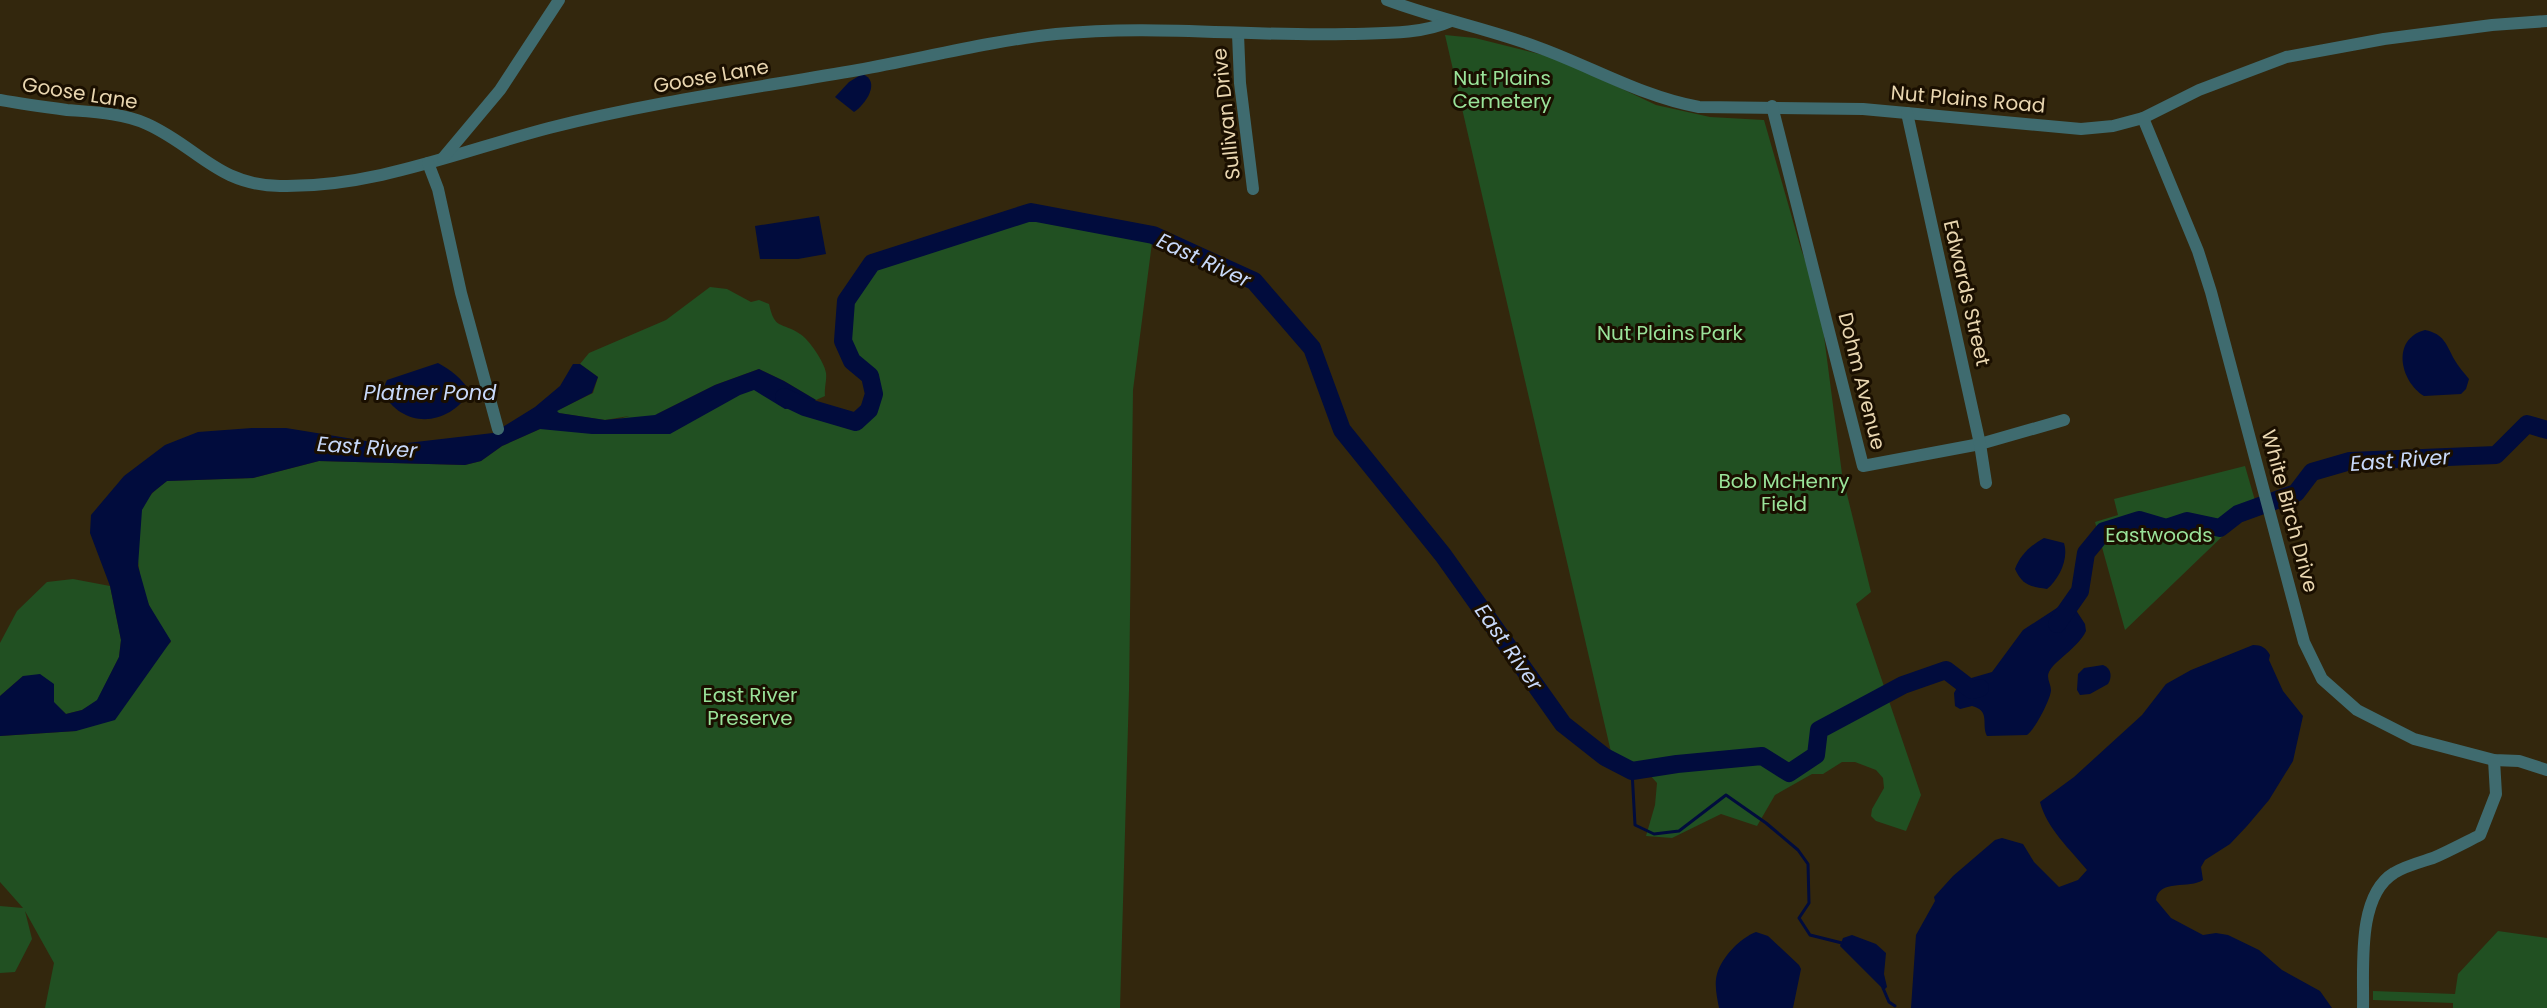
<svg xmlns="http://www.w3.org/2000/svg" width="2547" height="1008" viewBox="0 0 2547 1008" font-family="Poppins,sans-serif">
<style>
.green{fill:#215022}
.water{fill:#010c3d}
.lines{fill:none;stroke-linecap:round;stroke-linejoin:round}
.stream{stroke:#010c3d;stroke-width:3}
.river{stroke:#010c3d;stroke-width:18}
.minor{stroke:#3f6b6f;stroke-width:12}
.labels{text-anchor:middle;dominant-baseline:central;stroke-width:6;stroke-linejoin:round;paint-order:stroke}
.street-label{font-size:20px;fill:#e9d6b0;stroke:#1a0f00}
.park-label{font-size:20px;fill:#9ae399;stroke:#1a0f00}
.water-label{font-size:21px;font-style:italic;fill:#c8d9fa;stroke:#1a0f00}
</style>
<rect width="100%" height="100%" fill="#33270d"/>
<g class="green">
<path d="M1445 35 1475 38 1559 59 1656 105 1710 117 1764 120 1801 249 1819 298 1842 474 1871 592 1856 604 1921 795 1906 831 1876 821 1871 816 1872 809 1884 788 1883 778 1876 770 1855 762H1842L1823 774H1812L1775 795 1757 826 1721 814 1672 838 1646 836 1655 805 1657 783 1649 774 1614 765Z"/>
<path d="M1031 212 1153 235 1133 390 1129 691 1120 1008H45L54 963 25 911 32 939 15 972 0 973V906L23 908 0 882V736L76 731 171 642C164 630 155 618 149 605 138 582 132 533 142 508 147 497 157 488 167 481L253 478 319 461 465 465 481 461 502 446 540 429 548 418 600 425 629 416 605 420 558 413 556 411 593 393 598 377 580 364 589 353 666 320 710 287 727 289 751 302 759 300 769 304C775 331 781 321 800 334 808 338 825 363 826 373 827 380 824 388 825 396L816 400 784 381 759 369 715 385 657 414 755 383 789 392 805 407 856 422 869 410 874 394 870 376 852 361 843 341 846 301 872 263Z"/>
<path d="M2245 466 2256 504 2125 630 2095 522 2118 515 2114 499Z"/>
<path d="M73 579 110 586 121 640 119 657 97 701 82 710 66 714 23 676 0 696V643L17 611 47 582Z"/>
<path d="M2498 931 2547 938V1008H2453V1003L2373 1000V991L2455 994 2458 974Z"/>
</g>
<g class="water">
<path d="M862 74C882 81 865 105 854 112L835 97 849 82Z"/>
<path d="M819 216 826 254 798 259H760L755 226Z"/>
<path d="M2425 330C2444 334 2446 344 2454 359 2458 366 2464 373 2469 379L2466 389 2461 394 2424 396C2400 381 2391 339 2425 330Z"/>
<path d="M438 363C451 370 461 378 470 391 449 427 402 430 382 391L387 380Z"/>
<path d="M573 364H580L598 377 592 393 557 411 559 413 605 420 655 415 715 385 759 369 784 381 816 400 805 407 785 409 754 390 740 395 670 434H592L540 429 502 446 481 461 465 465 319 461 253 478 167 481 152 493 142 510 138 566 149 605 171 641 115 720 76 731 0 736V696L23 676 40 674 54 684V702L66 714 82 710 97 700 119 657 121 640 110 586 90 533 91 515 124 476 165 445 198 432 252 428H286L390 445 493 433 535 407 560 386Z"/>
<path d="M2044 538 2064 543C2069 559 2059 579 2047 589 2031 587 2022 585 2015 569 2020 555 2031 545 2044 538Z"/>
<path d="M2066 602 2072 604 2085 624 2086 631C2078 648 2054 661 2049 672 2046 678 2051 684 2051 690 2051 699 2034 731 2027 735L1987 736C1981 724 1991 711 1972 706L1960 709 1955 706 1954 693 1961 681 1992 672 2023 630Z"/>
<path d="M2253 645C2262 645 2266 648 2270 655L2269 660 2283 691 2303 716 2293 761 2269 800 2247 826 2230 844 2205 860 2201 867 2203 880C2190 889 2158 879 2156 900L2171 918 2203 935 2216 933 2228 935 2259 950 2282 970 2320 991 2332 1008H1911L1916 935 1935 901 1934 897 1953 876 1995 840 2002 838 2023 844 2034 862 2059 887 2078 880 2087 870C2070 849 2047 829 2040 802L2074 777 2142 715 2166 684 2191 670Z"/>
<path d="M2103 665C2112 668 2112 678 2108 684L2090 694 2080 695 2077 690 2078 674 2084 668Z"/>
<path d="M1756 932 1768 936 1799 965 1801 969 1793 1008H1719C1717 997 1714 985 1717 974 1722 957 1740 938 1756 932Z"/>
<path d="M1852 935 1876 944 1886 953 1884 974 1887 987 1884 990 1840 946 1843 938Z"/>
</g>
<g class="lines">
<g class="stream">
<path d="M1632 771 1635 825 1654 834 1679 831 1726 795 1766 823 1798 850 1808 864 1809 903 1799 918 1810 935 1842 943"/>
<path d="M1883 988 1889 1002 1895 1006"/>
</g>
<g class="river">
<path d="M784 397 805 407 856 422 869 410 874 394 870 376 852 361 843 341 846 301 872 263 1031 212 1153 235 1254 281 1312 348 1342 430 1443 555 1563 724 1605 757 1632 771 1677 764 1762 756 1789 773 1816 755 1819 730 1903 685 1946 670 1972 690 1980 688"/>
<path d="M2057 624 2080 591 2086 553 2104 531 2139 520 2166 528 2187 521 2220 528 2238 514 2296 493 2312 472 2350 461 2496 455 2527 424 2547 430"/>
</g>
<g class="minor">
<path d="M1387 0C1437 19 1490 29 1540 48 1592 67 1643 97 1699 107L1863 109 2081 129 2113 126 2143 118 2199 90 2286 57 2384 39 2492 25 2547 21"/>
<path d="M1238 34 1240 83 1253 189"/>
<path d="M0 100C22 104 44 107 67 110 93 112 123 113 147 124 198 147 217 185 280 186 373 188 461 151 549 128 650 102 755 88 858 70 924 58 990 41 1056 34 1153 24 1251 37 1348 34 1380 33 1420 35 1451 21"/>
<path d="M1772 106 1863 466 1980 444 2064 420"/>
<path d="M1907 113 1980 444 1986 483"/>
<path d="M2143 118 2198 251 2211 292 2304 642 2322 679 2357 710 2414 739 2494 760 2519 761 2547 770"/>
<path d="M443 158 500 90 559 0"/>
<path d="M428 163 438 189 461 293 498 429"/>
<path d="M2363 1008C2364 970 2356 896 2394 873 2405 866 2421 862 2433 858 2449 851 2464 843 2480 835L2496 794 2494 760"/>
</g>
</g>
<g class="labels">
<g class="street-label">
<text transform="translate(711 76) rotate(-10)">Goose Lane</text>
<text transform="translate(80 93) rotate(9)">Goose Lane</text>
<text transform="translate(1968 99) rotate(5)">Nut Plains Road</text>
<text transform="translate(1226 114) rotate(-96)">Sullivan Drive</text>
<text transform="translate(1967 293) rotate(77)">Edwards Street</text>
<text transform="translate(1862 381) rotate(76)">Dohm Avenue</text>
<text transform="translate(2290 511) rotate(75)">White Birch Drive</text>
</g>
<g class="park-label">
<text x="1502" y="78">Nut Plains<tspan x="1502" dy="23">Cemetery</tspan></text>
<text x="1670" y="333">Nut Plains Park</text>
<text x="1784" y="481">Bob McHenry<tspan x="1784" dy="23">Field</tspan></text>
<text x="2159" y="535">Eastwoods</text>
<text x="750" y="695">East River<tspan x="750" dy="23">Preserve</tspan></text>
</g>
<g class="water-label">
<text transform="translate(1204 260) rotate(25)">East River</text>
<text x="430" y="392">Platner Pond</text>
<text transform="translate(367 447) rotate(4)">East River</text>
<text transform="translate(2400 460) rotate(-4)">East River</text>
<text transform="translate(1509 647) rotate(55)">East River</text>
</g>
</g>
</svg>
